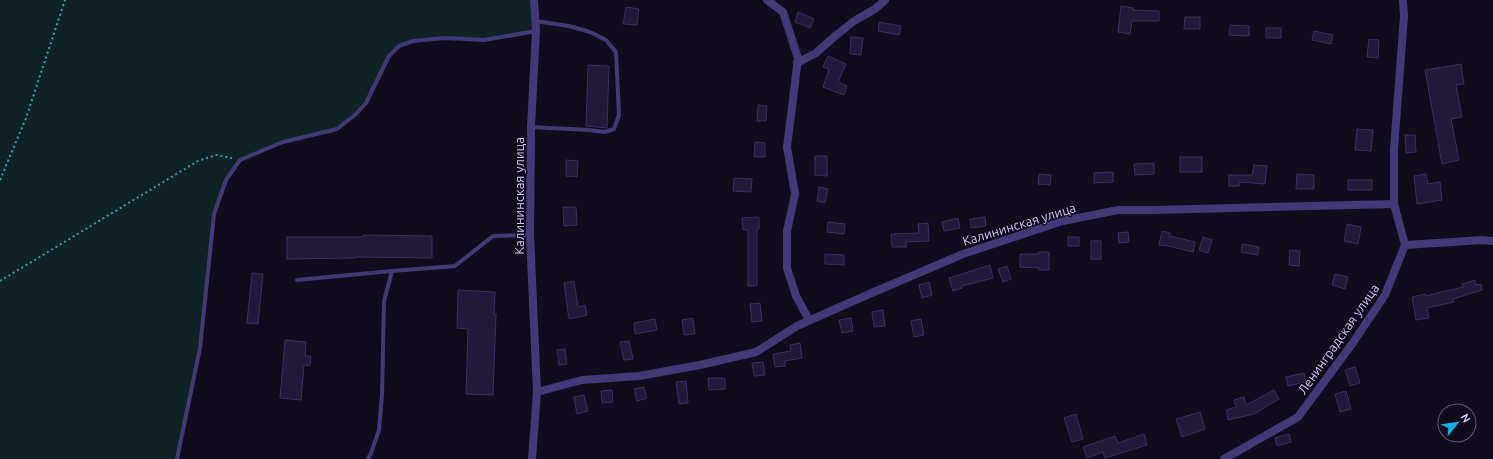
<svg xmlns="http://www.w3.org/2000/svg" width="1493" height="459" viewBox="0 0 1493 459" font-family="Ubuntu,sans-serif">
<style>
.green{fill:#0f2224}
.building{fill:#23193b;stroke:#3e2c65}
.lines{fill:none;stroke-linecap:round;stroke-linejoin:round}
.path{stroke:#32a0a6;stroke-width:2;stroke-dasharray:2 3;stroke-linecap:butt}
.service{stroke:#423978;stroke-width:4}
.minor{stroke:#423978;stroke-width:8}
.labels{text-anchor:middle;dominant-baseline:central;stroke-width:3;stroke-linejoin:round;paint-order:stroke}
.street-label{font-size:13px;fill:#d4c8fc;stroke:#100c1b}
</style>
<rect width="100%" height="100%" fill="#100c1b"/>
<path class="green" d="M0 0H534L536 31 484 40 445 38 413 41 399 46 389 56 366 103 337 129 283 142 240 160 226 180 214 214 200 348 177 459H0Z"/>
<g class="building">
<path d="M1121 6 1133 8V10L1159 11V21H1132L1130 34 1118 32Z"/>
<path d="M626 7 639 9 637 25 623 24Z"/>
<path d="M798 12 814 19 810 28 795 22Z"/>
<path d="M1185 17H1200V29H1184Z"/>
<path d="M879 22 901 26 899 35 878 31Z"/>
<path d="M1230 25 1249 26V36L1229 35Z"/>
<rect x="1266" y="28" width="15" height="10"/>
<path d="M1314 31 1333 35 1331 44 1312 40Z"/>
<path d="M851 37 863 38 861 55 850 54Z"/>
<path d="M1369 39 1379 40 1378 58 1367 57Z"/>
<path d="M828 56 846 64 838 82 847 86 844 95 823 87 829 69 823 67Z"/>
<path d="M1461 64 1464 84 1456 85 1462 117 1451 119 1459 160 1442 164 1425 70Z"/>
<path d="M588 65 609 66 607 128 586 126Z"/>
<path d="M758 105 767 106 766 121H757Z"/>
<path d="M1357 129 1373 130 1371 151 1355 150Z"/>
<path d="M1405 135H1415L1416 152 1406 153Z"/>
<path d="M755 142 765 143V157H754Z"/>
<path d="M815 156H827V176L815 175Z"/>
<rect x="1180" y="157" width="22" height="15"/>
<path d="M566 160 578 161 577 177 566 176Z"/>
<path d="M1154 163V174L1135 175 1134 164Z"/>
<path d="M1254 165 1267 166 1265 184 1240 182 1239 186H1229V175H1252Z"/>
<path d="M1113 172V182L1094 183V173Z"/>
<path d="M1039 174 1051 175 1050 185 1038 184Z"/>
<path d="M1297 174 1314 175V189H1296Z"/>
<path d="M1426 174 1428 184 1440 182 1442 200 1417 204 1414 176Z"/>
<path d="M734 178 752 179 751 192 733 191Z"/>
<rect x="1348" y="180" width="24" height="10"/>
<path d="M819 187 828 189 825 203 817 201Z"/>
<path d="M563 207H576L577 225 564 226Z"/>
<path d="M759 217V229H757V286H748V230H743L742 218Z"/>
<path d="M985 217 986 226 971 228 970 219Z"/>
<path d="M958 218 960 228 944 231 942 222Z"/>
<path d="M828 222 845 224 844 234 827 232Z"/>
<path d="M928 223 929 241 906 242V247H892L891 234 919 233 918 224Z"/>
<path d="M1347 224 1361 227 1358 244 1344 241Z"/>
<path d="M1162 231 1170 233V236L1195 242 1193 252 1168 246 1159 245Z"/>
<path d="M1128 232 1129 242 1119 243 1118 233Z"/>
<path d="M363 235 432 236V258L355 257V258L287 259V237H363Z"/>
<rect x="1068" y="237" width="11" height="9"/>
<path d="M1203 237 1212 240 1208 253 1199 250Z"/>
<rect x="1091" y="241" width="10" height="18"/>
<path d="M1242 244 1259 247 1258 255 1241 252Z"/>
<path d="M1290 250 1300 251 1299 266 1289 265Z"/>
<path d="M1039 252H1049V270H1039V268L1020 267V254H1039Z"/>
<path d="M825 254 844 255V265L825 264Z"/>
<path d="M990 265 993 278 962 286V288L953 291 949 278Z"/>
<path d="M1007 266 1011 279 1003 282 998 269Z"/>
<path d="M252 273 263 274 258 324 247 323Z"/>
<path d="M1335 274 1348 277 1345 289 1332 285Z"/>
<path d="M1475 280 1476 285 1481 284 1482 290 1453 299 1454 302 1427 308 1429 318 1416 320 1412 297 1425 294V296L1463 287 1462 284Z"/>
<path d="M574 281 578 307 585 305 587 315 569 319 564 283Z"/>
<path d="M929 282 932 295 922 298 919 285Z"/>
<path d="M458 290 495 292 494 314H496L493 395 466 394 468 329 457 328Z"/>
<path d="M760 303 762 321 752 322 750 304Z"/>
<path d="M883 310 885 326 874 327 872 312Z"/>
<path d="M693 318 695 334 684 335 682 320Z"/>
<path d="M851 318 853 331 842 333 839 320Z"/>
<path d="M655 319 657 330 635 334 634 323Z"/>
<path d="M921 319 924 335 914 337 911 321Z"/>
<path d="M285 340 306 342 305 356H311L310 366 304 365 301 400 280 398Z"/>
<path d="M629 341 633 359 624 360 620 342Z"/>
<path d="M800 343 802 358 785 361V366L775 367 773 354 791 351 790 345Z"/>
<path d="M565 349 567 364 559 365 557 350Z"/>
<path d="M763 362 765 375 754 376 752 363Z"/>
<path d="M1355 367 1360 383 1350 386 1345 370Z"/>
<path d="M1304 373 1306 382 1288 386 1286 377Z"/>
<path d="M708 378H725V389L709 390Z"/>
<path d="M686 381 688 403 679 404 676 382Z"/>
<path d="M644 387 647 398 637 401 634 389Z"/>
<path d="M612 390 613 402 602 403 601 391Z"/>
<path d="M1274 390 1279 399 1254 414 1228 420 1226 410 1236 407 1234 400 1244 397 1246 405Z"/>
<path d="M1346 391 1351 409 1340 412 1335 394Z"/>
<path d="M584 395 588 411 577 414 574 397Z"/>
<path d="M1200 412 1205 429 1182 437 1176 419Z"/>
<path d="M1076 414 1083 439 1072 442 1064 418Z"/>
<path d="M1144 434 1147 445 1105 458 1103 452 1087 458 1083 447 1115 436 1118 443Z"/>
<path d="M1289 434 1291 442 1277 446 1275 438Z"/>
</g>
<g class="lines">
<g class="path">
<path d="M0 180 26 118 65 0"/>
<path d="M0 281 198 161 216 155 232 158"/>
</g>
<g class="service">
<path d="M531 127 589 130 605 132 614 129 619 115 616 52 606 40 590 32 569 26 535 21"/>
<path d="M297 280 392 271"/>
<path d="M177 459 200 348 214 214 226 180 240 160 283 142 337 129 355 115 366 103 389 56 399 46 413 41 445 38 484 40 536 31"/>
<path d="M368 459 371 453 379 430 382 395 384 301 392 271 455 266 493 236 530 235"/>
</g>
<g class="minor">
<path d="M767 0 783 12 798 58 787 147 795 194 787 231V268L796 296 809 320"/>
<path d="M797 63 816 53 834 37 854 21 875 9 885 0"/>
<path d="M1405 245 1483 240 1493 241"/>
<path d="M537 392 582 380 639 376 700 365 756 352 797 326 867 295 963 254 1063 221 1118 210H1153L1394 204"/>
<path d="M532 459 537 392 530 235 531 127 536 31 534 0"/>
<path d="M1224 459 1298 417 1352 344 1385 295 1405 245 1394 204V149L1404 16 1403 0"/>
</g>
</g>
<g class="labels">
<g class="street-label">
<text transform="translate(519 196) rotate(-90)">Калининская улица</text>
<text transform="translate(1019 224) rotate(-17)">Калининская улица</text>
<text transform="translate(1338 339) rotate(-55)">Ленинградская улица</text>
</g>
</g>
<g transform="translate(1457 423) rotate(60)"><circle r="19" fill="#100c1b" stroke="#5e5775"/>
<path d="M0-3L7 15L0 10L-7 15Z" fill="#0bb6e5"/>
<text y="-6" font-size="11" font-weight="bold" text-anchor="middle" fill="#d4c8fc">N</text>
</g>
</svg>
